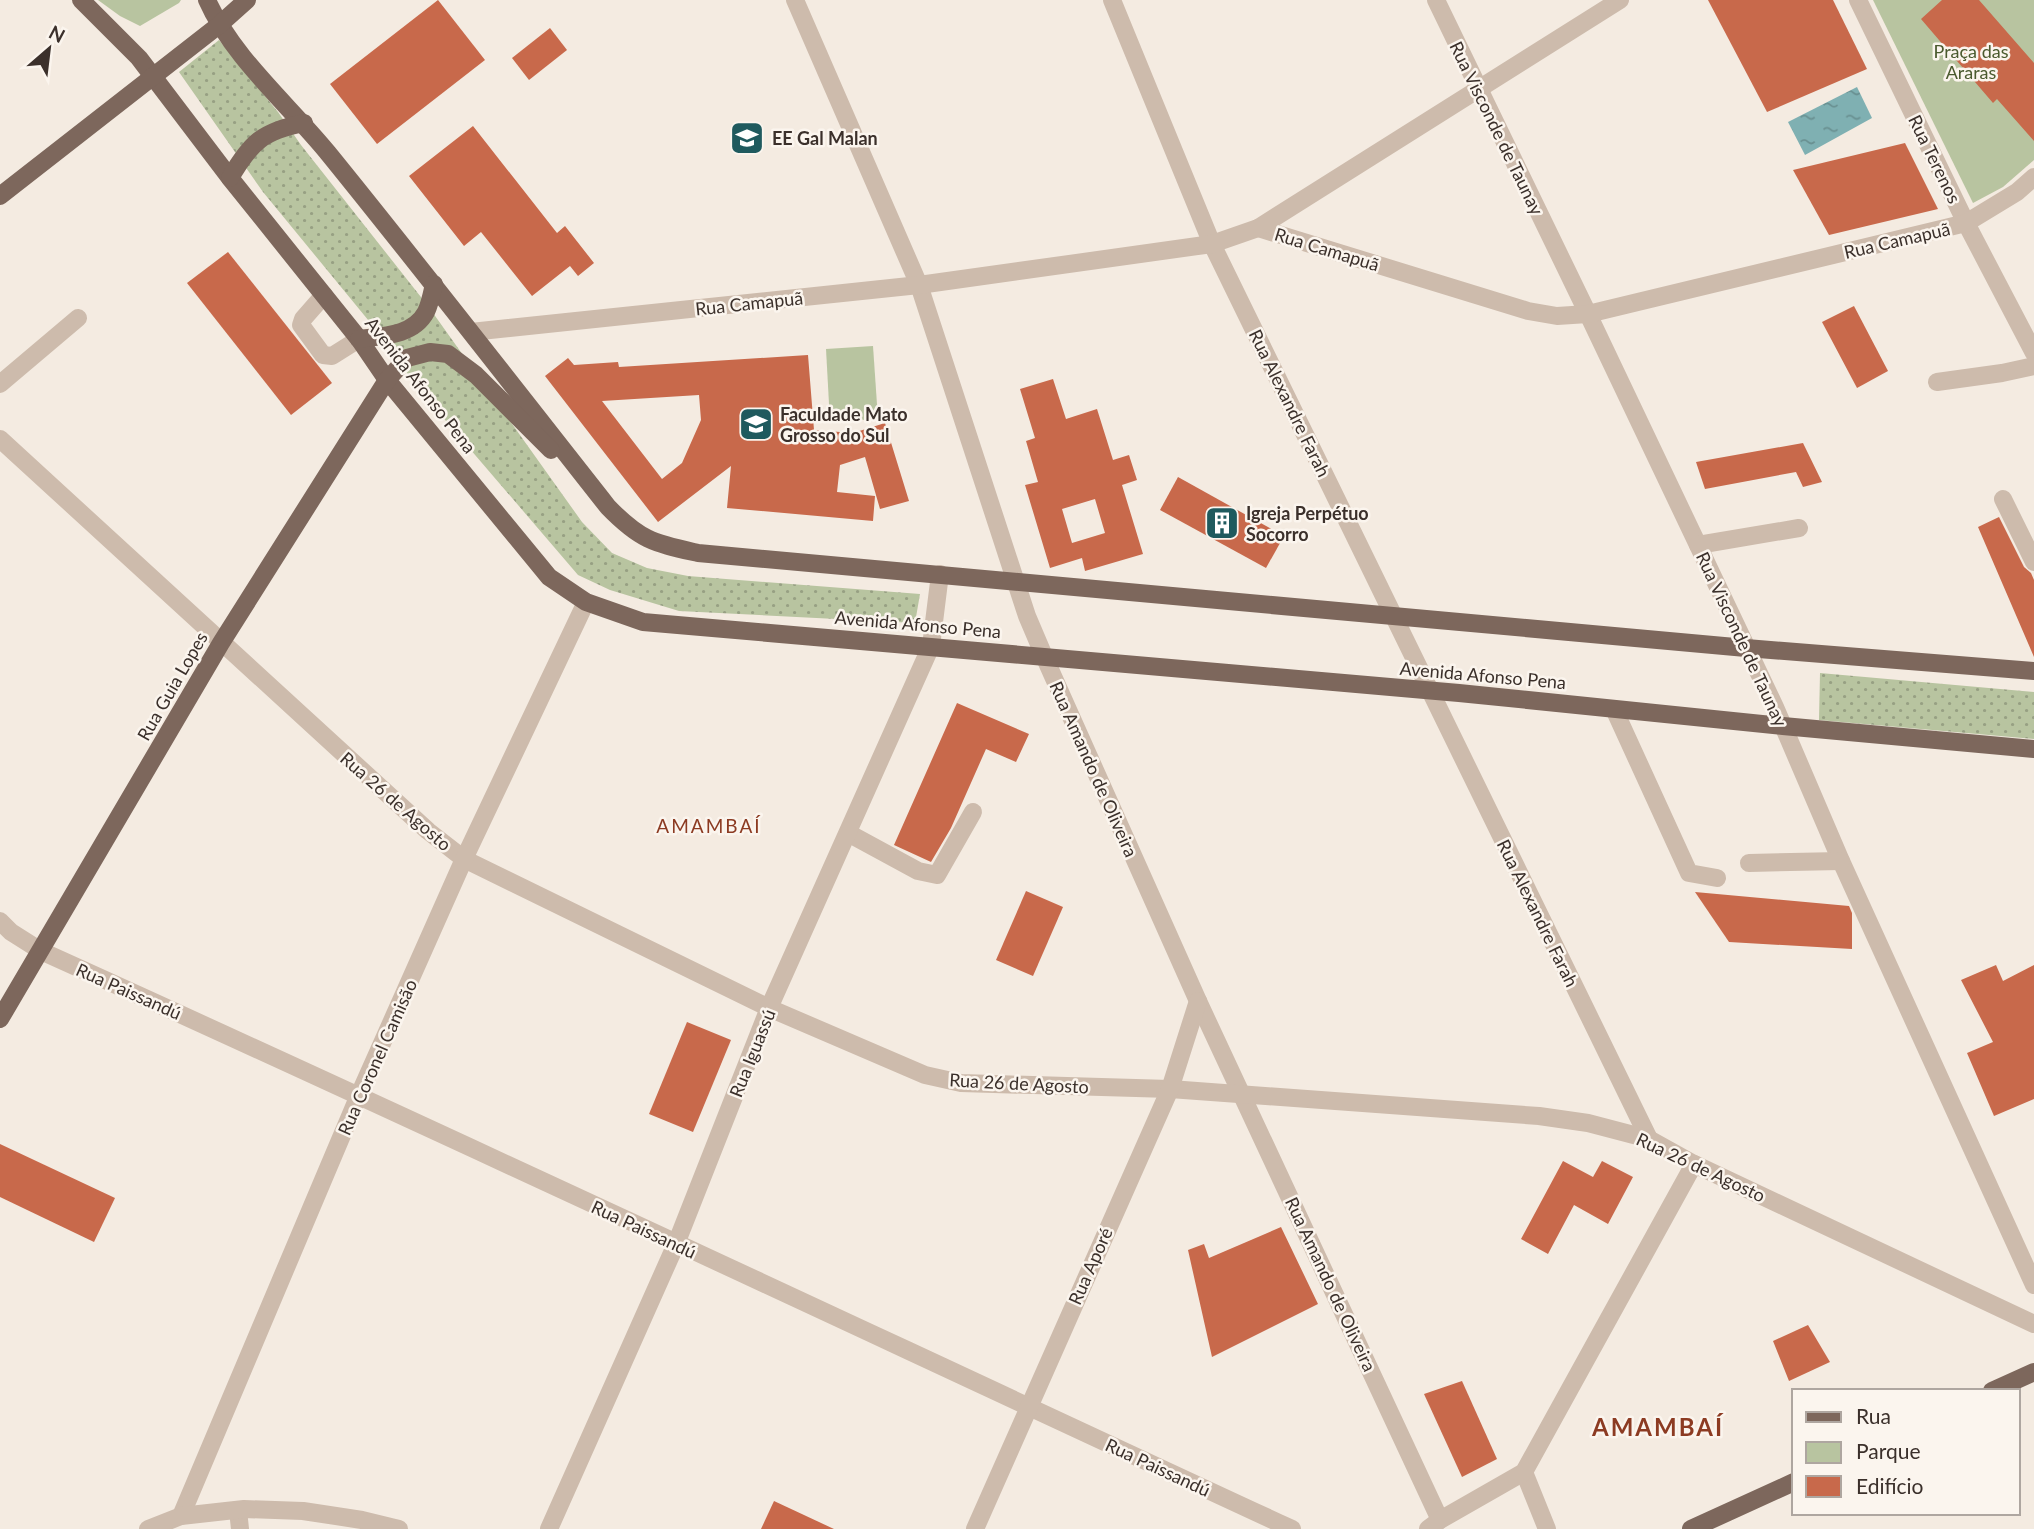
<svg xmlns="http://www.w3.org/2000/svg" width="2034" height="1529" viewBox="0 0 2034 1529" font-family="Lato,sans-serif">
<style>
.grass{fill:url(#grass-dots)}
.green{fill:#b8c4a0}
.water{fill:url(#water-ripples)}
.building{fill:#c8694b;fill-rule:evenodd}
.lines{fill:none;stroke-linecap:round;stroke-linejoin:round}
.minor{stroke:#cdbbac;stroke-width:18}
.major{stroke:#7d675c;stroke-width:18}
.labels{text-anchor:middle;dominant-baseline:central;stroke-width:5;stroke-linejoin:round;paint-order:stroke}
.park-label{font-size:18px;fill:#4a5a2e;stroke:#fbf5ee}
.street-label{font-size:18px;fill:#3b302b;stroke:#fbf5ee}
.poi-label{font-size:18px;font-weight:bold;fill:#3b302b;stroke:#fbf5ee;text-anchor:start}
.neighbourhood-label{font-size:19px;letter-spacing:2px;fill:#8c3b22;stroke:#fbf5ee}
.district-label{font-size:24px;font-weight:bold;letter-spacing:2px;fill:#8c3b22;stroke:#fbf5ee}
</style>
<defs>
<pattern id="grass-dots" width="8" height="8" patternUnits="userSpaceOnUse" patternTransform="scale(1.75)"><rect width="8" height="8" fill="#b8c4a0"/><path d="M2 2h.1M6 6h.1" fill="none" stroke="#97a083" stroke-width="1.8" stroke-linecap="round"/></pattern>
<pattern id="water-ripples" width="26" height="14" patternUnits="userSpaceOnUse" patternTransform="scale(1.75)"><rect width="26" height="14" fill="#7fb0b2"/><path d="M2 4q2-2 4 0t4 0M15 11q2-2 4 0t4 0" fill="none" stroke="#699091"/></pattern>
</defs>
<rect width="100%" height="100%" fill="#f4ebe1"/>
<g class="grass">
<path d="M219 40 278 112 301 145 428 306 582 522 612 553 647 568 688 576 920 594 915 623 679 611 610 590 578 575 416 386 387 343 263 192 179 72Z"/>
<path d="M1820 673 2034 692V739L1819 720Z"/>
</g>
<g class="green">
<path d="M98 0H181L179 3 140 26 120 16Z"/>
<path d="M1873 0H2034V160L2003 187 1973 203Z"/>
<path d="M873 346 878 419 830 422 826 349Z"/>
</g>
<path class="water" d="M1857 87 1872 118 1805 155 1788 122Z"/>
<g class="building">
<path d="M438 0 485 60 377 144 330 84Z"/>
<path d="M1708 0H1833L1867 69 1767 112Z"/>
<path d="M1942 0H1979L2034 63V141L1997 99 1993 103 1921 19Z"/>
<path d="M550 28 567 50 529 80 512 58Z"/>
<path d="M473 126 557 233 565 226 594 263 578 276 570 266 532 296 481 232 464 246 409 176Z"/>
<path d="M1905 143 1938 209 1829 235 1793 170Z"/>
<path d="M228 252 332 383 291 415 187 283Z"/>
<path d="M1854 306 1888 371 1857 388 1822 322Z"/>
<path d="M808 355 814 430 853 433 885 423 909 501 880 509 865 457 840 465 837 492 875 496 873 521 727 508 731 466 658 522 545 376 568 358 574 365 618 362 619 367ZM699 395 701 420 682 463 662 479 602 401Z"/>
<path d="M1053 379 1066 419 1097 409 1113 460 1129 455 1137 480 1122 485 1143 554 1085 571 1082 558 1050 568 1025 485 1038 482 1026 441 1035 438 1020 389ZM1095 499 1105 533 1072 543 1062 509Z"/>
<path d="M1803 443 1822 482 1803 487 1796 472 1705 489 1696 462Z"/>
<path d="M1178 477 1284 536 1266 568 1160 510Z"/>
<path d="M1999 517 2024 567 2031 573 2034 580V657L1978 527Z"/>
<path d="M957 703 1029 734 1016 762 986 749 951 828 931 862 894 845Z"/>
<path d="M1026 891 1063 907 1033 976 996 960Z"/>
<path d="M1695 892 1849 906 1852 913V949L1729 942Z"/>
<path d="M1996 965 2003 981 2034 965V1099L1994 1116 1967 1053 1993 1042 1961 980Z"/>
<path d="M687 1022 731 1040 693 1132 649 1114Z"/>
<path d="M0 1144 115 1198 94 1242 0 1197Z"/>
<path d="M1563 1161 1593 1177 1602 1161 1633 1177 1608 1224 1574 1205 1548 1254 1521 1239Z"/>
<path d="M1281 1227 1318 1304 1212 1357 1188 1250 1204 1244 1209 1258Z"/>
<path d="M1808 1325 1830 1362 1789 1381 1773 1341Z"/>
<path d="M1462 1381 1497 1459 1462 1477 1424 1394Z"/>
<path d="M774 1501 834 1529H761Z"/>
</g>
<g class="lines">
<g class="minor">
<path d="M795 0 919 285 1027 616 1044 656 1198 1001 1440 1520"/>
<path d="M1112 0 1212 244 1649 1139"/>
<path d="M1436 0 1588 314 1775 707 1841 861 2034 1285"/>
<path d="M1858 0 1966 223 2034 353"/>
<path d="M1258 228 1528 311 1557 316 1588 314 1966 223 2017 192 2034 177"/>
<path d="M324 295 303 319 301 325 323 355 332 356 359 339"/>
<path d="M471 332 919 285 1212 244 1258 228 1620 0"/>
<path d="M1937 382 2002 373 2034 366"/>
<path d="M0 384 78 318"/>
<path d="M0 439 428 831 464 859 769 1008 925 1075 961 1083 1170 1089 1539 1116 1588 1123 1649 1139 1694 1164 2034 1324"/>
<path d="M2003 499 2034 562"/>
<path d="M1698 545 1799 528"/>
<path d="M1614 709 1689 873 1717 878"/>
<path d="M848 833 918 871 937 875 973 812"/>
<path d="M1749 863 1841 861"/>
<path d="M0 921 11 932 41 951C460 1140 875 1336 1292 1529"/>
<path d="M1524 1472 1547 1529"/>
<path d="M238 1510 240 1529"/>
<path d="M181 1516 359 1095 464 859 586 602"/>
<path d="M148 1529 181 1516 244 1509 303 1511 362 1520 399 1529"/>
<path d="M549 1529 676 1244 769 1008 931 646 940 574"/>
<path d="M975 1529 1170 1089 1198 1001"/>
<path d="M1428 1529 1440 1520 1524 1472 1694 1164"/>
</g>
<g class="major">
<path d="M81 0 139 58 230 178 359 339 387 380 549 577 586 602 643 622 1459 693 1783 726 2034 749"/>
<path d="M207 0C232 57 289 105 328 153 423 270 515 389 608 507 641 541 654 543 698 553L1746 648 2034 671"/>
<path d="M230 178C251 142 263 131 304 123"/>
<path d="M0 196 219 25 247 0"/>
<path d="M359 339C382 336 413 336 426 312 430 304 432 293 434 284"/>
<path d="M0 1019 221 643 387 380 407 358 430 352 448 354 476 375 551 450"/>
<path d="M1992 1391 2034 1372"/>
<path d="M1691 1529 1794 1482"/>
</g>
</g>
<defs>
<g id="school-square" transform="scale(1.75)"><rect x="-9" y="-9" width="18" height="18" rx="4" fill="#1f5a5e" stroke="#fbf5ee"/><path d="M0-5L7-2L0 1L-7-2ZM-4 1L0 2.5L4 1V4Q0 6-4 4Z" fill="#fff"/></g>
<g id="university-square" transform="scale(1.75)"><rect x="-9" y="-9" width="18" height="18" rx="4" fill="#1f5a5e" stroke="#fbf5ee"/><path d="M0-5L7-2L0 1L-7-2ZM-4 1L0 2.5L4 1V4Q0 6-4 4Z" fill="#fff"/></g>
<g id="building-square" transform="scale(1.75)"><rect x="-9" y="-9" width="18" height="18" rx="4" fill="#1f5a5e" stroke="#fbf5ee"/><path d="M-4-6H4V6H1V3H-1V6H-4ZM-2.5-4.3h1.7v1.8h-1.7ZM.8-4.3h1.7v1.8H.8ZM-2.5-1h1.7V.8h-1.7ZM.8-1h1.7V.8H.8Z" fill="#fff"/></g>
</defs>
<g fill-rule="evenodd">
<use href="#school-square" x="747" y="138"/>
<use href="#university-square" x="756" y="424"/>
<use href="#building-square" x="1222" y="523"/>
</g>
<g class="labels">
<g class="park-label">
<text x="1971" y="51">Praça das<tspan x="1971" dy="21">Araras</tspan></text>
</g>
<g class="street-label">
<text transform="translate(1497 128) rotate(64)">Rua Visconde de Taunay</text>
<text transform="translate(1935 159) rotate(64)">Rua Terenos</text>
<text transform="translate(1897 240) rotate(-13)">Rua Camapuã</text>
<text transform="translate(1327 249) rotate(17)">Rua Camapuã</text>
<text transform="translate(749 303) rotate(-6)">Rua Camapuã</text>
<text transform="translate(421 385) rotate(52)">Avenida Afonso Pena</text>
<text transform="translate(1290 403) rotate(64)">Rua Alexandre Farah</text>
<text transform="translate(918 624) rotate(5)">Avenida Afonso Pena</text>
<text transform="translate(1742 639) rotate(65)">Rua Visconde de Taunay</text>
<text transform="translate(1483 675) rotate(5)">Avenida Afonso Pena</text>
<text transform="translate(172 686) rotate(-60)">Rua Guia Lopes</text>
<text transform="translate(1094 769) rotate(66)">Rua Amando de Oliveira</text>
<text transform="translate(396 801) rotate(41)">Rua 26 de Agosto</text>
<text transform="translate(1538 913) rotate(64)">Rua Alexandre Farah</text>
<text transform="translate(129 991) rotate(24)">Rua Paissandú</text>
<text transform="translate(752 1053) rotate(-68)">Rua Iguassú</text>
<text transform="translate(377 1057) rotate(-66)">Rua Coronel Camisão</text>
<text transform="translate(1019 1083) rotate(3)">Rua 26 de Agosto</text>
<text transform="translate(1701 1167) rotate(25)">Rua 26 de Agosto</text>
<text transform="translate(644 1229) rotate(25)">Rua Paissandú</text>
<text transform="translate(1090 1266) rotate(-66)">Rua Aporé</text>
<text transform="translate(1331 1284) rotate(65)">Rua Amando de Oliveira</text>
<text transform="translate(1158 1467) rotate(25)">Rua Paissandú</text>
</g>
<g class="poi-label">
<text x="772" y="138">EE Gal Malan</text>
<text x="780" y="414">Faculdade Mato<tspan x="780" dy="21">Grosso do Sul</tspan></text>
<text x="1246" y="513">Igreja Perpétuo<tspan x="1246" dy="21">Socorro</tspan></text>
</g>
<g class="neighbourhood-label">
<text x="709" y="825">AMAMBAÍ</text>
</g>
<g class="district-label">
<text x="1658" y="1426">AMAMBAÍ</text>
</g>
</g>
<rect x="1792" y="1389" width="228" height="126" fill="#fbf5ee" stroke="#aea6a0" stroke-width="2"/>
<rect x="1806" y="1412" width="35" height="10" fill="#7d675c" stroke="#aea6a0" stroke-width="2"/>
<text x="1856" y="1424" font-size="21" fill="#3b302b">Rua</text>
<rect x="1806" y="1442" width="35" height="21" fill="#b8c4a0" stroke="#aea6a0" stroke-width="2"/>
<text x="1856" y="1459" font-size="21" fill="#3b302b">Parque</text>
<rect x="1806" y="1476" width="35" height="21" fill="#c8694b" stroke="#aea6a0" stroke-width="2"/>
<text x="1856" y="1494" font-size="21" fill="#3b302b">Edifício</text>
<g transform="translate(49 49) rotate(28)" stroke="#fbf5ee" stroke-width="5" paint-order="stroke">
<path d="M0-5L12 26L0 18L-12 26Z" fill="#3b302b"/>
<text y="-10" font-size="19" font-weight="bold" text-anchor="middle" fill="#3b302b">N</text>
</g>
</svg>
